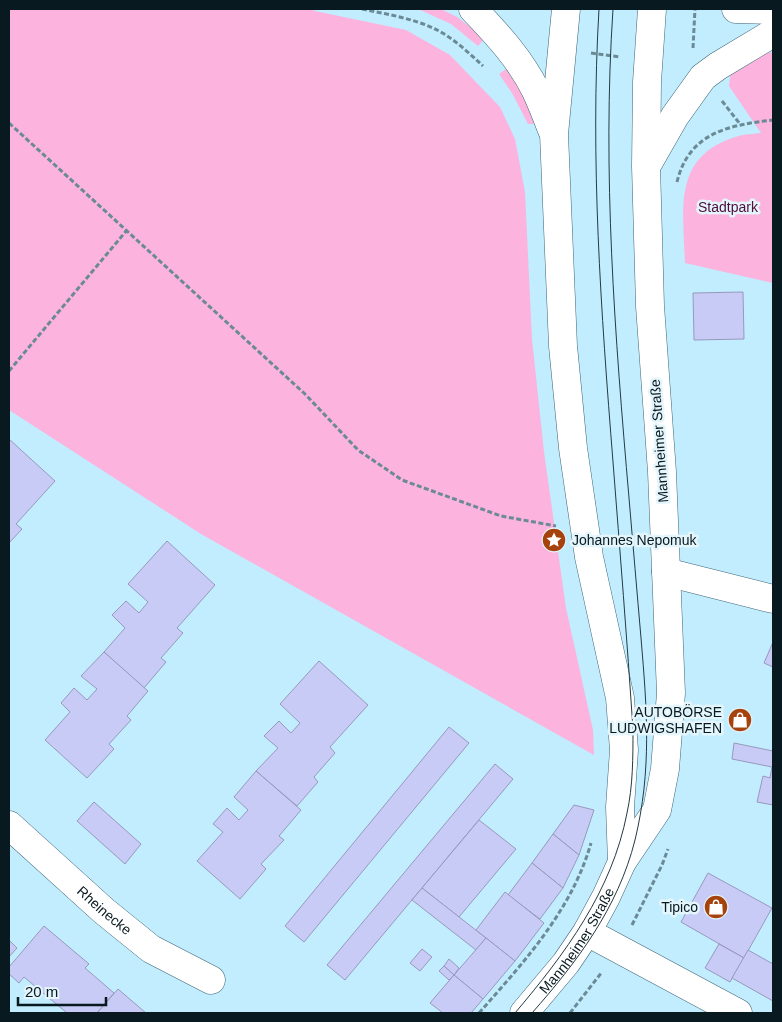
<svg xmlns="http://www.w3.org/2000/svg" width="782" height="1022" viewBox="0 0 782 1022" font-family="Helvetica,sans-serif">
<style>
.green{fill:#fcb3de}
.building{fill:#c9cbf7;stroke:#9799bc}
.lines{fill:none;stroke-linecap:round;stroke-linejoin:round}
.minor-casing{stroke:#3d6574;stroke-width:29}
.tertiary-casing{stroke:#3d6574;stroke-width:29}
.secondary-casing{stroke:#3d6574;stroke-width:29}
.path{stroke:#6b8a96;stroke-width:3;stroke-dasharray:5 2.5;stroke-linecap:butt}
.minor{stroke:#fff;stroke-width:28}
.tertiary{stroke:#fff;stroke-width:28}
.secondary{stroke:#fff;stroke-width:28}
.tram{stroke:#253a42;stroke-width:1}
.labels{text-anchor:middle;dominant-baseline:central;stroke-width:5;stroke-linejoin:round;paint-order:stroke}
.park-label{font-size:14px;fill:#500d3c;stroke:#e4f5fc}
.street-label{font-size:14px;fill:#08191f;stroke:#e4f5fc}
.poi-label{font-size:14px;fill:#08191f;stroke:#e4f5fc;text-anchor:end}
</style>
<rect width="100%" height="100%" fill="#c1edfe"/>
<g class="green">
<path d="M9 9H311L315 11 406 30 450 55 500 107 515 139 525 192 532 339 544 452 566 608 593 730 594 755 201 534 9 410Z"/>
<path d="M418 9H441L457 17 485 38 478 46 451 24Z"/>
<path d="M773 52V283L685 263C683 206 672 153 742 135 748 134 755 134 761 133L729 86 731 69 758 55Z"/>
<path d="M509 67 529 105 534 124H528L512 93 499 74Z"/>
</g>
<g class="building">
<path d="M743 292 744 339 694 340 693 293Z"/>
<path d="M9 439 55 481 16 524 22 529 9 543Z"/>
<path d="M167 541 215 585 177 628 183 633 161 658 166 662 144 688 104 652 125 628 112 615 126 601 139 613 148 602 128 584Z"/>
<path d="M773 642V667L764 663Z"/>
<path d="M104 652 148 691 127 716 131 720 109 744 114 749 87 778 45 740 70 712 61 703 74 688 87 700 97 689 81 676Z"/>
<path d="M319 661 368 705 330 747 335 753 314 777 318 782 297 806 256 771 278 748 264 736 279 721 291 733 300 723 280 704Z"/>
<path d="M449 727 469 743 304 942 285 926Z"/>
<path d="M734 743 773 751V805L757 802 763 776 770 778 772 767 732 759Z"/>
<path d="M495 764 513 779 345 980 327 965Z"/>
<path d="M256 771 301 810 279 836 284 840 261 864 266 869 240 899 197 861 223 832 213 824 227 808 239 820 248 810 234 797Z"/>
<path d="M94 802 141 844 125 864 77 821Z"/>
<path d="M574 805 594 810 579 855 553 834Z"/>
<path d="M479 820 516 849 459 917 422 888Z"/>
<path d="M553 834 579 855 563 888 532 863Z"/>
<path d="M532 863 563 888 540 919 508 895Z"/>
<path d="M708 873 772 908 744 958 681 922Z"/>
<path d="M422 888 486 938 476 950 412 900Z"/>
<path d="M505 892 544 923 515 961 476 930Z"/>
<path d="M44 926 89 964 85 968 114 993 97 1013H67L24 977 19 983 9 974V967Z"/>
<path d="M486 938 515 961 483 999 454 975Z"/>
<path d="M9 940 17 948 9 957Z"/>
<path d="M719 944 744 958 730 982 705 968Z"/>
<path d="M422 949 432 957 420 971 410 963Z"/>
<path d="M748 950 773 964V1001L732 978Z"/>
<path d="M449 959 459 968 454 975 444 966Z"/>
<path d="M444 966 454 975 449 980 439 971Z"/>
<path d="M454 975 483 999 471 1013H443L430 1003Z"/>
<path d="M118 989 146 1013H97Z"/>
</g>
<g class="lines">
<g class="minor-casing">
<g id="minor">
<path d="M666 572 773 599"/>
<path id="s1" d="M9 825 104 911 151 949 211 980"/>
<path d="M587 932 738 1013"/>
</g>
</g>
<g class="tertiary-casing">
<g id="tertiary">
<path d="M473 9C497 34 521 60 536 91 542 104 547 117 552 130"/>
<path d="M566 9 554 134 563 346 573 448 589 557 620 698 624 750 620 807 622 862"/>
<path d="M647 165 675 116 703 77 718 66 773 33"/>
<path id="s2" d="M524 1013 566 963 587 932 606 897 622 862 657 810 665 769 671 693 662 472 650 306 646 166 647 82 652 9"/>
</g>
</g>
<g class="secondary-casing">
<path id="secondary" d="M736 9 773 10"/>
</g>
<g class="path">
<path d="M362 9C386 14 411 18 433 28 451 36 468 52 483 66"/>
<path d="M693 48 695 9"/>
<path d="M591 53 620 57"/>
<path d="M722 101 740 124"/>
<path d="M9 123 305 394 358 450 402 480 501 516 556 526"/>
<path d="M677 182C689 132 730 125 773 120"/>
<path d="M9 371 127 230"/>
<path d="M632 925 662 865 668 849"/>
<path d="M479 1013C524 962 572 910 591 843"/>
<path d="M570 1013 602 972"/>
</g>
<use href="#minor" class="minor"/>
<use href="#tertiary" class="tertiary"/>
<use href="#secondary" class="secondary"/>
<g class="tram">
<path d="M515 1013C565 954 612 891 627 813 633 786 633 757 633 729 627 640 620 551 613 462 601 311 590 160 599 9"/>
<path d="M532 1013C577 962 618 908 635 840 652 770 647 709 641 638 637 592 633 545 629 498 615 336 602 172 613 9"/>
</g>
</g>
<defs>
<g id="sight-disc" transform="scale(1.25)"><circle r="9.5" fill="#a6420c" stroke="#e4f5fc"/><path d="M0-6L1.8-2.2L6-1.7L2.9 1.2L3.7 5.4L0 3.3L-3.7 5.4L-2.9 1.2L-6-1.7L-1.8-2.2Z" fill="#fff"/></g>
<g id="shop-disc" transform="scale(1.25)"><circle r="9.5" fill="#a6420c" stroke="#e4f5fc"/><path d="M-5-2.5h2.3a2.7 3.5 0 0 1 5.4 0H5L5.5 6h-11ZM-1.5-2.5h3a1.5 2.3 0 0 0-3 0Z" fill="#fff"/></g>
</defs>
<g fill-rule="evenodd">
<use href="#sight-disc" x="554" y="540"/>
<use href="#shop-disc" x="740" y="720"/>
<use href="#shop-disc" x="716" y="907"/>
</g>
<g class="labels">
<g class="park-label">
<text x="728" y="207">Stadtpark</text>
</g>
<g class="street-label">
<text transform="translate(659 441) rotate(-94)">Mannheimer Straße</text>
<text stroke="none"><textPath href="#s1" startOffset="128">Rheinecke</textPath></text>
<text stroke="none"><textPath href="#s2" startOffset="90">Mannheimer Straße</textPath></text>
</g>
<g class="poi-label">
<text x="572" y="540" text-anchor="start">Johannes Nepomuk</text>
<text x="722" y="712">AUTOBÖRSE<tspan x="722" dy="16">LUDWIGSHAFEN</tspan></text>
<text x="698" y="907">Tipico</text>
</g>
</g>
<rect width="782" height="1022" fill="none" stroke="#08191f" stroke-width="20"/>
<path d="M18 997v8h88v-8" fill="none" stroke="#08191f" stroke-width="2.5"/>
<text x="25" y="997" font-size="15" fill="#08191f" stroke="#e4f5fc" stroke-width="4" paint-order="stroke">20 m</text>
</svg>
